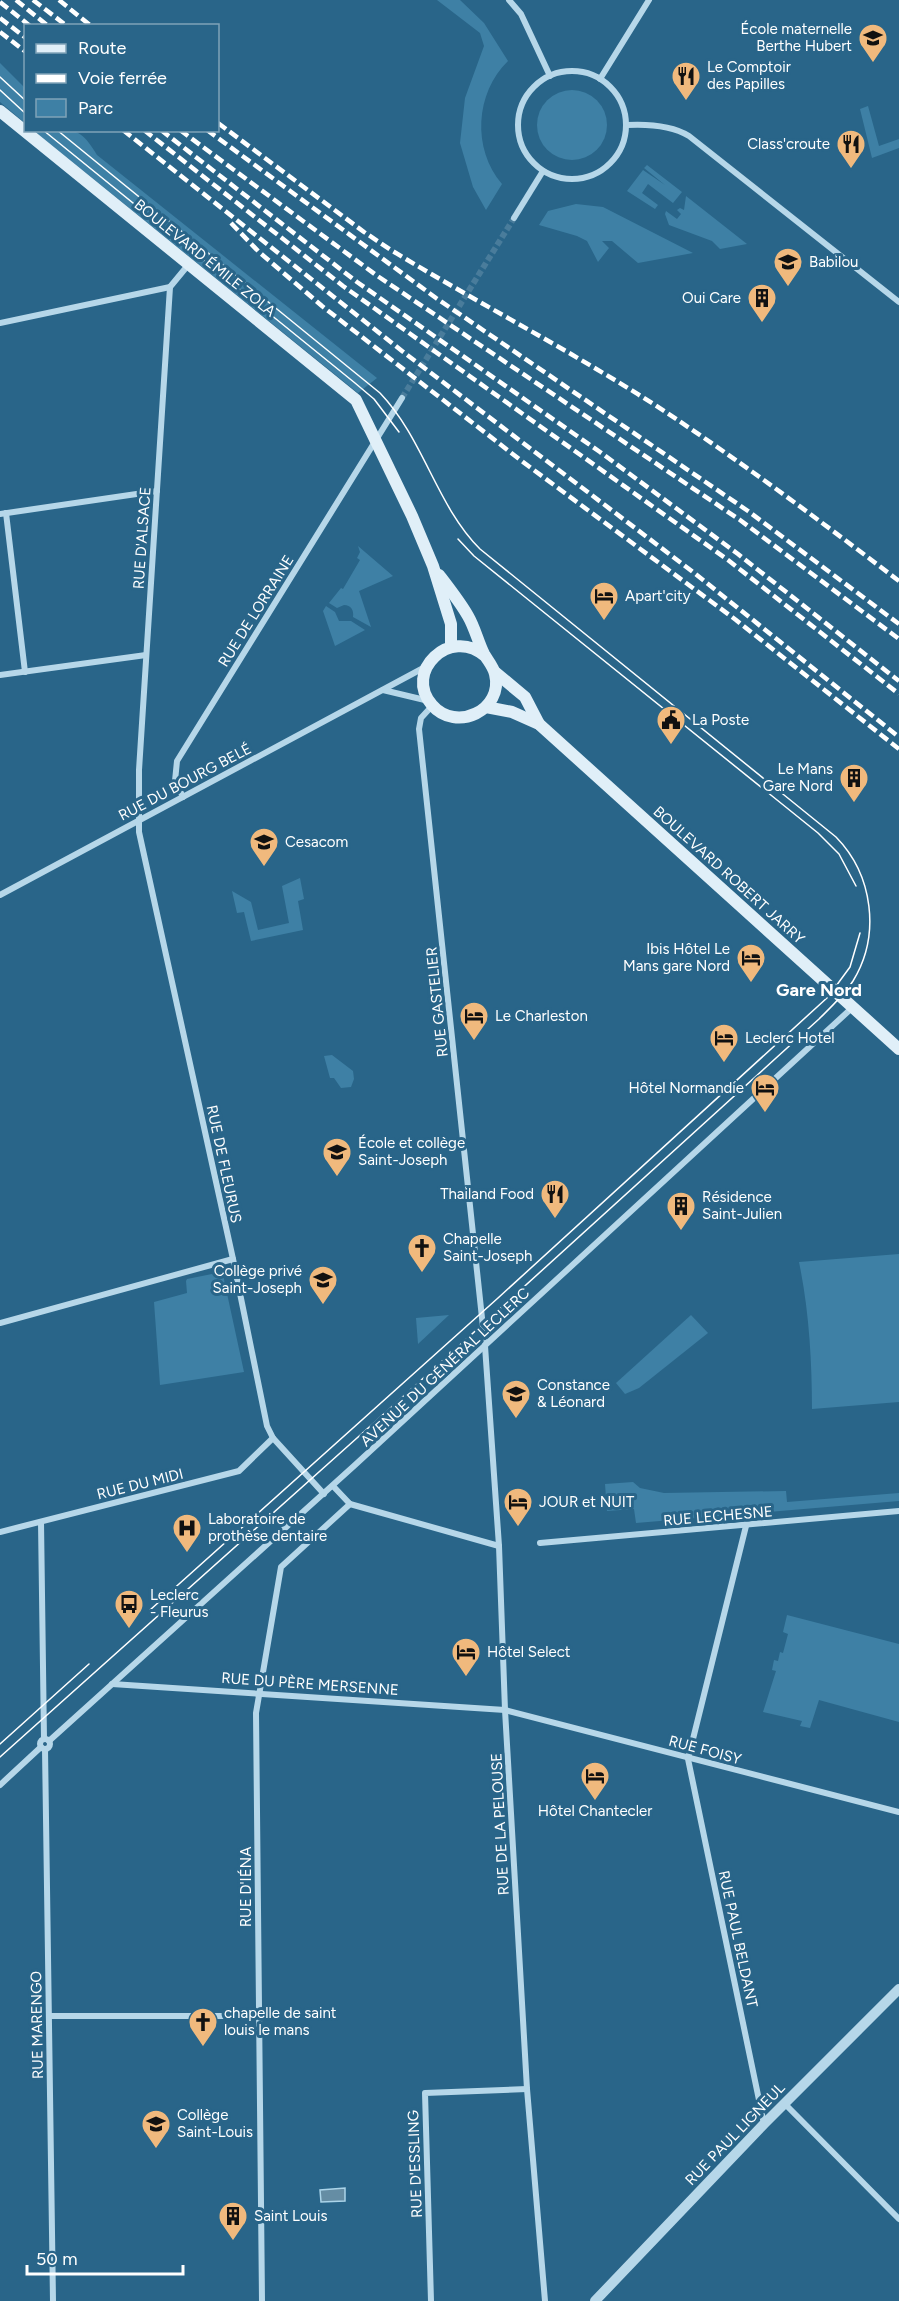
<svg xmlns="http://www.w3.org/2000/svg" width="899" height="2301" viewBox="0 0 899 2301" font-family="Figtree,sans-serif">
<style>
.green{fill:#3e80a5}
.water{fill:#658da4;stroke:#abd4e9;stroke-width:1.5}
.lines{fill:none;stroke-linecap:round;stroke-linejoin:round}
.minor-tunnel{stroke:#497c9b;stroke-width:6;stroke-dasharray:6 3;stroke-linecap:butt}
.minor{stroke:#b6d7e9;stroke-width:6}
.tertiary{stroke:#b6d7e9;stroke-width:10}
.secondary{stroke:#e0eff8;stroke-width:12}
.tram{stroke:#fff;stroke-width:1.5}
.rail{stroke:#fff;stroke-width:4.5;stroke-dasharray:10 4.5;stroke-linecap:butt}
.labels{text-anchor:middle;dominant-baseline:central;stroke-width:6;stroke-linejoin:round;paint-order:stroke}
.poi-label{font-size:15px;fill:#fff;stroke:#296589;text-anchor:start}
.street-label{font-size:15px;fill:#fff;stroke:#296589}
.quarter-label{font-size:18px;font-weight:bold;fill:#fff;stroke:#296589}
</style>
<rect width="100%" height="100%" fill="#296589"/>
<g class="green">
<path d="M437 0H460L484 23 508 61C475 93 472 149 502 184L486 210 473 187 460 143 465 98 484 46 480 33Z"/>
<path d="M0 63 25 88V123L0 102Z"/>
<circle cx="572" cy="125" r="35"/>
<path d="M868 106 879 146 899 139V148L872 158 860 109Z"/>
<path d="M34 131C69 131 78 122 97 155L377 378 358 393Z"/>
<path d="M647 165 682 192 673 203 648 184 642 193 658 205 655 209 627 191 643 170 665 185 644 168Z"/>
<path d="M686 196 747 244 720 249 712 241 669 225 665 214 666 211 677 219 681 214 677 210 680 208 684 210Z"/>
<path d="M576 204 603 207 693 253 638 263 612 241H602L609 248 598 262 587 241 577 236 539 225 548 211Z"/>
<path d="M358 546 393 576 359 591 371 627 353 617C354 610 351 605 344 605L337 608 329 603 341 588 343 589 360 560 357 558 360 552Z"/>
<path d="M326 606 335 612 339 621H351L365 630 335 646 323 611Z"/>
<path d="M300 878 304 899 298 901 303 930 251 941 244 912 237 913 232 891 251 902 258 930 289 923 282 886Z"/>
<path d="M332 1055 353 1071 354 1079 351 1087 341 1088 334 1078H330L324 1056Z"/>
<path d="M899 1254V1402L812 1409C812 1361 809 1310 799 1262Z"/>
<path d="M217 1273 218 1276 223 1275 244 1372 160 1385 154 1302 187 1293 186 1281 187 1279Z"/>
<path d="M449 1315 418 1344 416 1318Z"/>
<path d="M691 1315 708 1333 639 1388 625 1394 616 1383Z"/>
<path d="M633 1482 640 1488 664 1493 786 1491 787 1502 899 1493V1501L636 1523 634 1509 607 1511 605 1484Z"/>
<path d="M787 1615 899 1644V1722L819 1700 810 1728 800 1726 802 1721 763 1712 776 1671 772 1670 774 1660 778 1661 780 1652 783 1653 788 1634 783 1632Z"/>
</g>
<path class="water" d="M345 2188V2201L321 2202 320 2190Z"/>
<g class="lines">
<path class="minor-tunnel" d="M402 398 514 218"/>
<g class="minor">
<path d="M509 0 521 14 550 76"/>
<circle cx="572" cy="125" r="54"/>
<path d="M600 79 649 0"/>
<path d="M627 125C647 124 671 125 689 136L899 302"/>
<path d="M514 218 543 171"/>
<path d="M189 264 170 287 139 770V832L233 1259 267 1426 273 1438 324 1494"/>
<path d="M0 323 170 287"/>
<path d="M6 513 25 672"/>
<path d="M0 514 157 491"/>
<path d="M0 675 146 655"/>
<path d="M383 690 429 701"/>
<path d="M432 706 421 718 419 729 485 1346 499 1546 505 1710 527 2089 545 2301"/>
<path d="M183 797 175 781 177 761 402 398"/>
<path d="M0 895 427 666"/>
<path d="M0 1323 233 1259"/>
<path d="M333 1486 350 1504 499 1546"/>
<path d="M41 1522 44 1739"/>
<path d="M746 1526 688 1759 764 2124"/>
<path d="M0 1532 239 1471 273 1438"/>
<path d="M540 1543 899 1511"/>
<path d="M112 1684 505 1710 899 1812"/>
<circle cx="45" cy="1744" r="5"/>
<path d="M49 1741 355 1465 853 1007"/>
<path d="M45 1749 53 2301"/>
<path d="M0 1785 41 1747"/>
<path d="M49 2016H259"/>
<path d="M785 2104 899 2219"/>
<path d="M262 2301 256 1713 281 1567 350 1504"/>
<path d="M431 2301 425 2093 527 2089"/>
</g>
<path class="tertiary" d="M595 2301 764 2124 899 1989"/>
<g class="secondary">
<path d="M0 111 356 400 412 516 433 566 451 624V647"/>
<path d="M439 575C449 588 460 602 468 616 475 628 478 642 484 654 488 661 493 666 495 674 504 710 456 733 432 705 403 672 450 626 485 656"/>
<path d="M495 672 525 697 539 724"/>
<path d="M486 707 512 712 539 724 899 1049"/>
</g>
<g class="tram">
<path d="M0 77 26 101"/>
<path d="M0 90 26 114"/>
<path d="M43 130 355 383 374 399 399 432"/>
<path d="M458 539 474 556 818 833 839 854 856 886"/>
<path d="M150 1610 498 1298 828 997 850 967 860 933"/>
<path d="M0 1744 89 1664"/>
<path d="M0 1757 376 1421 819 1019C831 1007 844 995 853 981 881 935 873 875 836 837L480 549C436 505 424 439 380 393L57 130"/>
</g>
<g class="rail">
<path d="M16 0 48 26"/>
<path d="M33 0 67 26"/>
<path d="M59 0 91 26"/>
<path d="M0 2 30 26"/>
<path d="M0 18 26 38"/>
<path d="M0 32 26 52"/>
<path d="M218 123 364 232 391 250C478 303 569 350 655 405 739 460 819 520 899 581"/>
<path d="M123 130 402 351 693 572 899 737"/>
<path d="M144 130 343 286 728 560 899 694"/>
<path d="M161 130 357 282 600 452 738 554 899 681"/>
<path d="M180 130 376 275 740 520 899 639"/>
<path d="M207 130 436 298 748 511 899 624"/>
<path d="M231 223 259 252 322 306 523 462 736 620 899 749"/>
</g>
</g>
<defs>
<g id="school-pin" transform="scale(1.5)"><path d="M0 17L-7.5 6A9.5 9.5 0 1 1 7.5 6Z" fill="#f0b97d" stroke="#296589"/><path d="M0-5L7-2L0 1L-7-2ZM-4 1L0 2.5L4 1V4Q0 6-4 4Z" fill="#111"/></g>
<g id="restaurant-pin" transform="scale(1.5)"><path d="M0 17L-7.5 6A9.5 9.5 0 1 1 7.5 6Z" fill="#f0b97d" stroke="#296589"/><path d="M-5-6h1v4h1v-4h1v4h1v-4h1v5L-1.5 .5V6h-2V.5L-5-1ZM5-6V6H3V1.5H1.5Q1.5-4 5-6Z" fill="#111"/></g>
<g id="building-pin" transform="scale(1.5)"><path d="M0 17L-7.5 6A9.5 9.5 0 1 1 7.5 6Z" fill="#f0b97d" stroke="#296589"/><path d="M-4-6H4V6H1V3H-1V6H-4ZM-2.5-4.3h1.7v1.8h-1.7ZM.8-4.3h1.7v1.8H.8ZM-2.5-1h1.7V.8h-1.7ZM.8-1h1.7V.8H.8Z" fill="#111"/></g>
<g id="hotel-pin" transform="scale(1.5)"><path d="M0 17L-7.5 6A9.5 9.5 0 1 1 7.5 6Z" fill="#f0b97d" stroke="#296589"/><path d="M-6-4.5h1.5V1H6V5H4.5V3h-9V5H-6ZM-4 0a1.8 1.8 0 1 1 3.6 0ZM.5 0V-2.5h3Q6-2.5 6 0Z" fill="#111"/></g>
<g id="civic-pin" transform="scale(1.5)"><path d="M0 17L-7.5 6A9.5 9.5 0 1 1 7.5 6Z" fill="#f0b97d" stroke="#296589"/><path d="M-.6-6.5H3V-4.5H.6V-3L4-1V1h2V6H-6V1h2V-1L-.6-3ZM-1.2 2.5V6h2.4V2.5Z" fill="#111"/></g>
<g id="university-pin" transform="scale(1.5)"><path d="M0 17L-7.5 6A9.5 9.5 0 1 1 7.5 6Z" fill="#f0b97d" stroke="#296589"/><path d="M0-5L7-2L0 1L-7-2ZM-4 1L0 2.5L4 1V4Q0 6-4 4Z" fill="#111"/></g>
<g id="church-pin" transform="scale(1.5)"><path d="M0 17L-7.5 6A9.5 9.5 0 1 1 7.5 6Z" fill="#f0b97d" stroke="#296589"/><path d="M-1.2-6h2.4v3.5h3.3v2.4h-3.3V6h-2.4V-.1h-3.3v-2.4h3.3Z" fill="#111"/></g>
<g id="hospital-pin" transform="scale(1.5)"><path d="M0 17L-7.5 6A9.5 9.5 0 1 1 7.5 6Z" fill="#f0b97d" stroke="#296589"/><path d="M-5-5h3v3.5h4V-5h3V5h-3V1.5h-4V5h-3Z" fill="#111"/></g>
<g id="bus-pin" transform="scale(1.5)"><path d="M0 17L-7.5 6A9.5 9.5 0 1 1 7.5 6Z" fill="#f0b97d" stroke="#296589"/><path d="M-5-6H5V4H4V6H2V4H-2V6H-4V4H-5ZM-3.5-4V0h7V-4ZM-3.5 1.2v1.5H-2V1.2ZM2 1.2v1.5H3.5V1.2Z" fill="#111"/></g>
</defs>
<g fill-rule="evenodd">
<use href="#school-pin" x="873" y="38"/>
<use href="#restaurant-pin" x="686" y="76"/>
<use href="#restaurant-pin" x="851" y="144"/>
<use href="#school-pin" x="788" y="262"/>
<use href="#building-pin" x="762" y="298"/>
<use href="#hotel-pin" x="604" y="596"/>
<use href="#civic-pin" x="671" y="720"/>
<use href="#building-pin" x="854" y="778"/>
<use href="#university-pin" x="264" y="842"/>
<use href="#hotel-pin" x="751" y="958"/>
<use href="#hotel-pin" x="474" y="1016"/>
<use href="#hotel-pin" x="724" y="1038"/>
<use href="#hotel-pin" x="765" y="1088"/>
<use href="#school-pin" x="337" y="1152"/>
<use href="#restaurant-pin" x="555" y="1194"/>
<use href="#building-pin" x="681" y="1206"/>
<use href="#church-pin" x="422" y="1248"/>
<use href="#school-pin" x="323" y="1280"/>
<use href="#school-pin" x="516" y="1394"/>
<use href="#hotel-pin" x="518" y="1502"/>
<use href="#hospital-pin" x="187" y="1528"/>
<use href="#bus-pin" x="129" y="1604"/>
<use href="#hotel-pin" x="466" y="1652"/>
<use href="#hotel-pin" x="595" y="1776"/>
<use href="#church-pin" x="203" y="2022"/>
<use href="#school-pin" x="156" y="2124"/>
<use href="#building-pin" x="233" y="2216"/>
</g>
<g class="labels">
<g class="poi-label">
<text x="852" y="29" text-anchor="end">École maternelle<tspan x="852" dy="17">Berthe Hubert</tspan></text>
<text x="707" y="67">Le Comptoir<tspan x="707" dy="17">des Papilles</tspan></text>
<text x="830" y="144" text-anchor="end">Class'croute</text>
<text x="809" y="262">Babilou</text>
<text x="741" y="298" text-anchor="end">Oui Care</text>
<text x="625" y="596">Apart'city</text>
<text x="692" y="720">La Poste</text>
<text x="833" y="769" text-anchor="end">Le Mans<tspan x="833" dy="17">Gare Nord</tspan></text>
<text x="285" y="842">Cesacom</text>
<text x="730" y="949" text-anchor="end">Ibis Hôtel Le<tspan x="730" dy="17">Mans gare Nord</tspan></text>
<text x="495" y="1016">Le Charleston</text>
<text x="745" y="1038">Leclerc Hotel</text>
<text x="744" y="1088" text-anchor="end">Hôtel Normandie</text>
<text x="358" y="1143">École et collège<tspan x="358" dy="17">Saint-Joseph</tspan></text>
<text x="534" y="1194" text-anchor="end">Thailand Food</text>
<text x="702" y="1197">Résidence<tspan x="702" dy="17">Saint-Julien</tspan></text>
<text x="443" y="1239">Chapelle<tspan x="443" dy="17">Saint-Joseph</tspan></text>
<text x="302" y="1271" text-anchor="end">Collège privé<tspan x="302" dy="17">Saint-Joseph</tspan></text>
<text x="537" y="1385">Constance<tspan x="537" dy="17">&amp; Léonard</tspan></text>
<text x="539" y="1502">JOUR et NUIT</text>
<text x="208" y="1519">Laboratoire de<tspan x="208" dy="17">prothèse dentaire</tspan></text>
<text x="150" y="1595">Leclerc<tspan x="150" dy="17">- Fleurus</tspan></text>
<text x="487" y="1652">Hôtel Select</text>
<text x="595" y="1811" text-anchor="middle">Hôtel Chantecler</text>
<text x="224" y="2013">chapelle de saint<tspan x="224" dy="17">louis le mans</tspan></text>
<text x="177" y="2115">Collège<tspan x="177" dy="17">Saint-Louis</tspan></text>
<text x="254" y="2216">Saint Louis</text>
</g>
<g class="street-label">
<text transform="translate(205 258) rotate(39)">BOULEVARD ÉMILE ZOLA</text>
<text transform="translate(142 538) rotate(-86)">RUE D'ALSACE</text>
<text transform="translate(256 611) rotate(-58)">RUE DE LORRAINE</text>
<text transform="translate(185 782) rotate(-28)">RUE DU BOURG BELÉ</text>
<text transform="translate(729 875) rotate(42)">BOULEVARD ROBERT JARRY</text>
<text transform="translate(437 1002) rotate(-96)">RUE GASTELIER</text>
<text transform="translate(224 1164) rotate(78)">RUE DE FLEURUS</text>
<text transform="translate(445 1367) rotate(-43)">AVENUE DU GÉNÉRAL LECLERC</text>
<text transform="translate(140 1484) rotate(-14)">RUE DU MIDI</text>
<text transform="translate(718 1516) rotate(-5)">RUE LECHESNE</text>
<text transform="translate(310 1684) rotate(4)">RUE DU PÈRE MERSENNE</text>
<text transform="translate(705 1750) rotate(15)">RUE FOISY</text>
<text transform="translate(500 1824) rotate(-93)">RUE DE LA PELOUSE</text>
<text transform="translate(246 1887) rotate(-90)">RUE D'IÉNA</text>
<text transform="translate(738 1939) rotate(78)">RUE PAUL BELDANT</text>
<text transform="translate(37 2025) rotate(-91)">RUE MARENGO</text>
<text transform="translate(735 2134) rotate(-46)">RUE PAUL LIGNEUL</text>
<text transform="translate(415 2164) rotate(-92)">RUE D'ESSLING</text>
</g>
<g class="quarter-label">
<text x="819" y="990">Gare Nord</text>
</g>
</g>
<rect x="24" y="24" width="195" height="108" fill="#296589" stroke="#7fa3b8" stroke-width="1.5"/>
<rect x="36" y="44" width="30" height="9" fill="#e0eff8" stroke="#7fa3b8" stroke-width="1.5"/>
<text x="78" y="54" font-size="18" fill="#ffffff">Route</text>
<rect x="36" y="74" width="30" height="9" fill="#ffffff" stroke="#7fa3b8" stroke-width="1.5"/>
<text x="78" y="84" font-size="18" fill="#ffffff">Voie ferrée</text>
<rect x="36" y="99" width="30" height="18" fill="#3e80a5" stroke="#7fa3b8" stroke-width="1.5"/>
<text x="78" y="114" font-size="18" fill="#ffffff">Parc</text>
<path d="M27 2265v9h156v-9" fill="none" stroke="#ffffff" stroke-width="3"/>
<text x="36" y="2265" font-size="18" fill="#ffffff" stroke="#296589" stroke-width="4.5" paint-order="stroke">50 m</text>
</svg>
